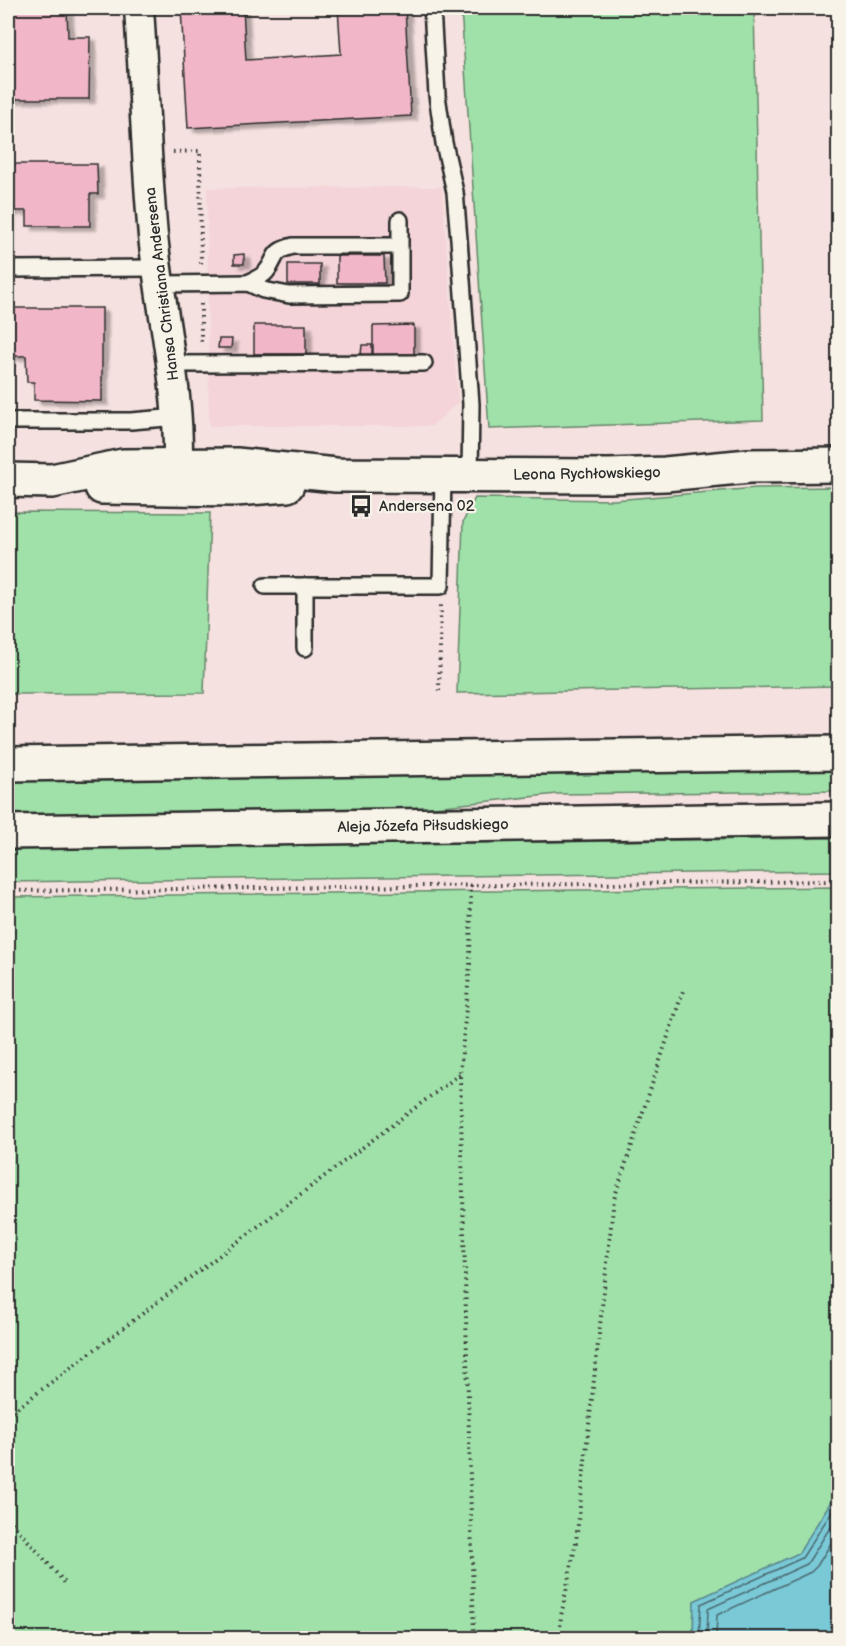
<svg xmlns="http://www.w3.org/2000/svg" width="846" height="1646" viewBox="0 0 846 1646" font-family="'Balsamiq Sans',sans-serif">
<style>
.built{fill:#f4d4d8}
.green{fill:#a0e1aa;stroke:#66866a;stroke-width:1.5}
.water{fill:#7ac9d7;stroke:#5a8a92;stroke-width:1.5}
.lines{fill:none;stroke-linecap:round;stroke-linejoin:round}
.shore{stroke:#4b6a70;stroke-width:1.5}
.building{fill:#f1b7c9;stroke:#2b2b2b;stroke-width:1.5;filter:url(#shadow)}
.service-casing{stroke:#2b2b2b;stroke-width:20}
.minor-casing{stroke:#2b2b2b;stroke-width:33}
.tertiary-casing{stroke:#2b2b2b;stroke-width:38}
.primary-casing{stroke:#2b2b2b;stroke-width:38}
.path{stroke:#2b2b2b;stroke-width:4;stroke-dasharray:1.5 4.5;stroke-linecap:butt}
.service{stroke:#f7f3e8;stroke-width:15}
.minor{stroke:#f7f3e8;stroke-width:28}
.tertiary{stroke:#f7f3e8;stroke-width:33}
.primary{stroke:#f7f3e8;stroke-width:33}
.labels{text-anchor:middle;dominant-baseline:central;stroke-width:4.5;stroke-linejoin:round;paint-order:stroke}
.street-label{font-size:15px;fill:#2b2b2b;stroke:#f7f3e8}
.poi-label{font-size:15px;fill:#2b2b2b;stroke:#f7f3e8;text-anchor:start}
</style>
<defs>
<filter id="shadow"><feDropShadow dx="6" dy="4" stdDeviation="1.5" flood-color="#0004"/></filter>
</defs>
<rect width="100%" height="100%" fill="#f5e1df"/>
<filter id="ink" filterUnits="userSpaceOnUse"><feTurbulence type="fractalNoise" baseFrequency=".0167" numOctaves="2"/><feDisplacementMap in="SourceGraphic" scale="12" xChannelSelector="R" yChannelSelector="G"/><feConvolveMatrix kernelMatrix="1 2 1 2 8 2 1 2 1" color-interpolation-filters="sRGB"/></filter>
<g filter="url(#ink)">
<path class="built" d="M442 187 458 402 432 426H209L207 188Z"/>
<g class="green">
<path d="M461 8H754L763 420 489 429Z"/>
<path d="M838 487V686L457 693 463 522 475 498 614 500 756 488Z"/>
<path d="M8 512 210 513 204 693 8 694Z"/>
<path d="M838 770V791L557 794 395 811 8 815V781Z"/>
<path d="M838 838V871L8 882V849Z"/>
<path d="M838 887V1494L832 1500 799 1553 694 1601 693 1638H8V897Z"/>
</g>
<path class="water" d="M838 1494V1638H693L694 1601 799 1553 832 1500Z"/>
<g class="lines">
<g class="shore">
<path d="M699 1638 701 1604 802 1558 838 1502"/>
<path d="M707 1638 708 1609 807 1564 838 1515"/>
<path d="M716 1638 717 1615 811 1572 817 1566 838 1532"/>
</g>
</g>
<g class="building">
<path d="M8 8H67L68 37H90L89 99H8Z"/>
<path d="M181 8H243L246 60 341 54 338 8H405L411 116 188 128Z"/>
<path d="M8 164H97L98 194H90V226H27V211H9L8 256Z"/>
<path d="M244 254V264H234V255Z"/>
<path d="M337 256H384L385 283H337Z"/>
<rect x="288" y="264" width="32" height="20"/>
<path d="M8 308H102V401L34 400V382H27L26 356H9L8 363Z"/>
<rect x="254" y="325" width="52" height="29"/>
<path d="M414 325V354L373 355V326Z"/>
<path d="M219 339H232L231 348H218Z"/>
<path d="M362 345H372V355H361Z"/>
</g>
<g class="lines">
<g class="service-casing">
<g id="service">
<path d="M432 8 437 95 444 143 455 192 459 239 471 404 470 475"/>
<path d="M8 269 157 268"/>
<path d="M248 283C253 280 262 277 266 272 278 258 270 252 293 246H399"/>
<path d="M160 284 248 283 263 290 289 295 400 294V220"/>
<path d="M173 364 424 363"/>
<path d="M8 421H131L178 417"/>
<path d="M265 586H441L443 475"/>
<path d="M305 586V648"/>
</g>
</g>
<g class="minor-casing">
<path id="minor" d="M139 8C144 84 146 160 153 236 162 322 183 398 177 486"/>
</g>
<g class="tertiary-casing">
<g id="tertiary">
<path d="M8 480 52 481 123 466 236 465 336 475 609 476 665 474 749 466 838 465"/>
<path d="M102 487 235 489 287 485"/>
</g>
</g>
<g class="primary-casing">
<g id="primary">
<path d="M8 764 838 753"/>
<path d="M8 832 838 819"/>
</g>
</g>
<g class="path">
<path d="M173 152 200 151 201 264"/>
<path d="M201 304V345"/>
<path d="M439 691 441 604"/>
<path d="M471 885 470 964 460 1074 474 1638"/>
<path d="M8 891 838 881"/>
<path d="M8 1415 460 1074"/>
<path d="M8 1518 65 1583"/>
<path d="M559 1638 561 1616 576 1542 614 1199 684 988"/>
</g>
<use href="#service" class="service"/>
<use href="#minor" class="minor"/>
<use href="#tertiary" class="tertiary"/>
<use href="#primary" class="primary"/>
</g>
</g>
<defs>
<g id="bus-bare" transform="scale(1.8)"><path d="M-5-6H5V4H4V6H2V4H-2V6H-4V4H-5ZM-3.5-4V0h7V-4ZM-3.5 1.2v1.5H-2V1.2ZM2 1.2v1.5H3.5V1.2Z" fill="#2b2b2b" stroke="#f7f3e8" stroke-width="2.5" paint-order="stroke"/></g>
</defs>
<g fill-rule="evenodd">
<use href="#bus-bare" x="361" y="506"/>
</g>
<g class="labels">
<g class="street-label">
<text transform="translate(162 284) rotate(-97)">Hansa Christiana Andersena</text>
<text transform="translate(587 474) rotate(-1)">Leona Rychłowskiego</text>
<text transform="translate(423 826) rotate(-1)">Aleja Józefa Piłsudskiego</text>
</g>
<g class="poi-label">
<text x="379" y="506">Andersena 02</text>
</g>
</g>
<rect width="846" height="1646" fill="none" stroke="#f7f3e8" stroke-width="30"/>
<rect x="15" y="15" width="816" height="1616" fill="none" stroke="#2b2b2b" stroke-width="2" filter="url(#ink)"/>
</svg>
